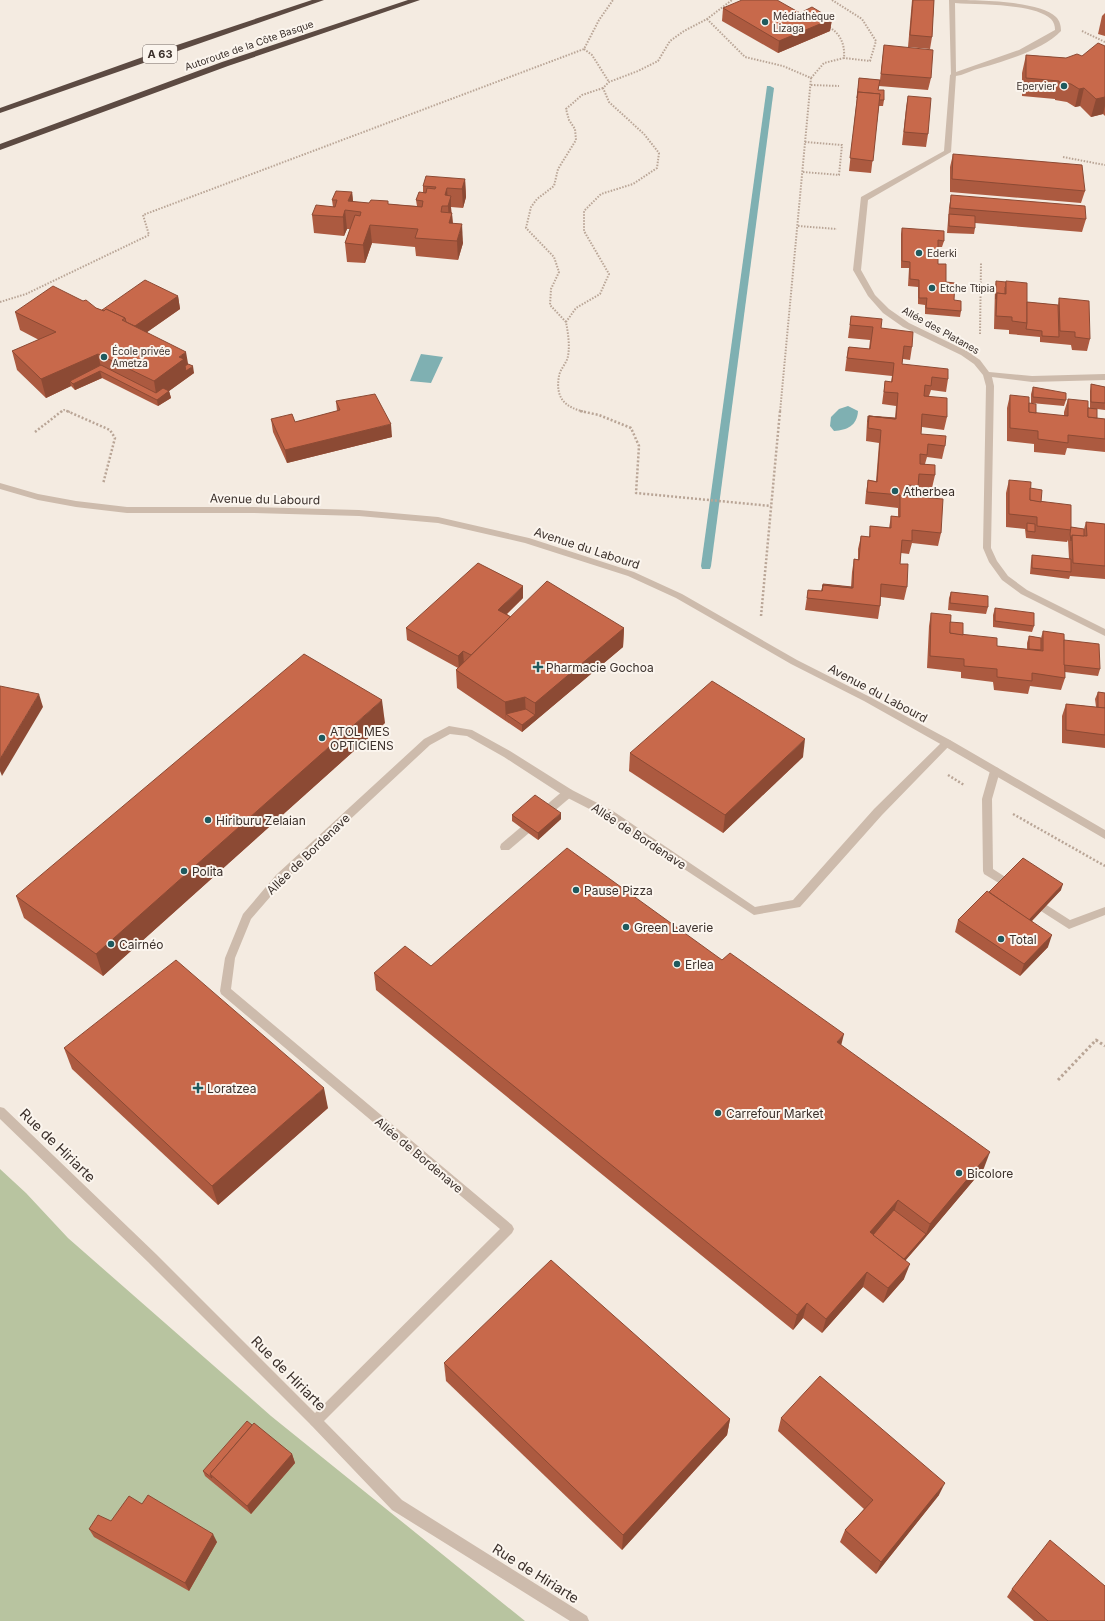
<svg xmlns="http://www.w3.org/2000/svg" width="1105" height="1621" viewBox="0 0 1105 1621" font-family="Inter,sans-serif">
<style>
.green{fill:#b8c4a0}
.water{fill:#7fb0b2}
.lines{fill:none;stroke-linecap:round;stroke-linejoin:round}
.stream{fill:#7fb0b2;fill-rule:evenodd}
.path-far2{stroke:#b9a596;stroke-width:2;stroke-dasharray:1.5 1.5;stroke-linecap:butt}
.path-far1{stroke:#b9a596;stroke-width:2.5;stroke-dasharray:2 2;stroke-linecap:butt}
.path{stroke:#b9a596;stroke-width:3;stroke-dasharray:2.5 2.5;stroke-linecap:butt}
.service{fill:#cdbbac;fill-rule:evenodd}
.minor{fill:#cdbbac;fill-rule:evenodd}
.tertiary{fill:#cdbbac;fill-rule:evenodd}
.motorway{fill:#5c4a42;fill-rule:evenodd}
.wall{fill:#ac5a40}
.shaded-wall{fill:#8c4a34}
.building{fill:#c8694b;stroke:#8c4a34}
.poi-dot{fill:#1f5a5e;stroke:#fbf5ee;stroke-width:1.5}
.labels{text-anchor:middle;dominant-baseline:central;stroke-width:4;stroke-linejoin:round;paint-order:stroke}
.far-poi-label{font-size:10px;fill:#3b302b;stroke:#fbf5ee;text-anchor:start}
.far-street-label{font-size:10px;fill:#3b302b;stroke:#fbf5ee}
.shield{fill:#fbf5ee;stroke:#756b66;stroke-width:1}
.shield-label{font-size:11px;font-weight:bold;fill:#3b302b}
.poi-label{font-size:12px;fill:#3b302b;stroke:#fbf5ee;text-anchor:start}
.street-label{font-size:12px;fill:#3b302b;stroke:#fbf5ee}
.near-street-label{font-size:14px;fill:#3b302b;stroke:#fbf5ee}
</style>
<rect width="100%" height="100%" fill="#f4ebe1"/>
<path class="green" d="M0 1169 26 1193 68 1238 271 1416 525 1621H0Z"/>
<g class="water">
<path d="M421 354 443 357 431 383 410 381Z"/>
<path d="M848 406 858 411C857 426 847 430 834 431L830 426 831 417 839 409Z"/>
</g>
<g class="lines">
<path class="stream" d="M767 86H770L774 88 711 566 710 569H702L701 566Z"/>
<g class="path-far2">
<path d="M832 0 862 19 876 41 870 61 844 58"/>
<path d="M707 19 745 57 783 66 811 78 780 412"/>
<path d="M1082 31 1105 42"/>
<path d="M584 49 592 55 609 82"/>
<path d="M811 78 824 63 844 58C845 45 841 34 829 27"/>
<path d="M811 85 839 86"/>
<path d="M1063 157 1105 165"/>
<path d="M803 172 839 175 842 145 805 142"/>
<path d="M798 226 837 229"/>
<path d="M0 302 26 294 149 235 143 215 584 49 599 20 613 0"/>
<path d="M566 322 550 305 551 289 559 272 554 257 526 228 531 207 537 199 554 186 558 169 576 140 575 129 569 120 566 109 582 95 603 88"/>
<path d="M980 334 981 263"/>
<path d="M61 412 64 410 70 412"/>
<path d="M586 412C565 408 555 398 559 376 560 369 567 363 568 356 570 345 568 333 566 322L576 308 600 294 609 274 584 231V211L601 194 633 184 657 168 659 153 644 134 609 102 603 88 609 82 638 71 658 61 670 41 684 31 707 19 732 0"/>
</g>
<g class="path-far1">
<path d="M67 411 110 430 115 438 103 484"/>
<path d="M580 411 599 415 631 428 639 446 636 493 771 506"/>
<path d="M35 432 62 411"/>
<path d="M761 616 780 411"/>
<path d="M948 775 964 785"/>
<path d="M1013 814 1105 866"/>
</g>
<path class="path" d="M1058 1080 1096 1040 1105 1046"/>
<g class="service">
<path d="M949 0C973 0 1039 0 1056 17 1060 21 1061 26 1061 31 1042 51 1001 62 974 70 967 73 958 77 951 76ZM955 3C979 5 1034 3 1051 19 1054 22 1055 26 1055 30L1019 50 956 72Z"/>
<path d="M995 767 998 768 1000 771 992 799 993 869 1016 884 1017 887 1016 890 1012 891 984 874 983 871 982 799 990 771 992 768Z"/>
<path d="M568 789 572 790 573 793 572 796 552 813H544L543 810 544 807 564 790Z"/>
<path d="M525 826 529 827 530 830 529 833 509 850H501L500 847 501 844 521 827Z"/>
<path d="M1034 897 1070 920 1105 907V915L1069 929 1030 904 1029 901 1030 898Z"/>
<path d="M0 1107 4 1108 156 1254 319 1417 321 1421 319 1425 315 1427 311 1425 148 1262 0 1119Z"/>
</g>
<g class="minor">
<path d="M953 73 956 75 951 152 868 200 861 270 875 295 889 309 909 323 967 351 980 360 989 372 1032 376 1105 374V380L1032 382 992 377 994 386 991 548 997 561 1008 576 1027 590 1105 629V636L1021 594 1002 580 989 562 983 548 986 386 983 375 974 364 961 355 903 327 883 313 868 296 853 270 861 197 944 151 950 75Z"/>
<path d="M449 726 472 730 510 751 572 790 613 811 755 907 793 900 874 809 944 740H950L952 743 882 815 800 907 754 915 605 817 564 796 504 757 467 736 450 734 430 745 284 881 251 919 235 958 231 989 512 1225 514 1229 512 1233 324 1421 402 1500 587 1616 589 1621H570L392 1510 311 1425 309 1421 311 1417 500 1229 221 994 220 991 225 958 243 914 276 875 424 739Z"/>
</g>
<path class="tertiary" d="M0 483 38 494 76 501 127 507H252L359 510 438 517 529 538 634 572 682 594 797 660 870 697 950 740 1105 830V839L944 746 864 701 791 664 676 598 628 576 525 543 438 523 359 516 252 513H127L76 507 38 500 0 489Z"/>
<g class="motorway">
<path d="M312 0H324L0 113V108L168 48Z"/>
<path d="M408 0H420L228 66 0 150V144L222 62Z"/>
</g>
</g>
<g class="wall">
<path d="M912 0H934L932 37 930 49 908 47Z"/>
<path d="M723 8 800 13 832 19 830 31 778 53 722 21Z"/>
<path d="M1105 13V36L1098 34 1102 16Z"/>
<path d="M884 45 931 78 928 90 879 86 878 90 884 100 883 106H879L871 173 849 171 859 78 880 80Z"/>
<path d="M1105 46V116L1103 114 1091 117 1080 106 1075 107 1067 102 1055 100V99L1022 96V73L1026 55 1066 58 1082 56Z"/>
<path d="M908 96 928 134 926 147 902 145 906 108Z"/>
<path d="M953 154 1085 191 1081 203 950 192V167Z"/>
<path d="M465 179 466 197 463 208 451 207 453 223 463 243 458 260 416 256 415 247 372 243 365 263 347 262 345 243 350 229H347L344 236 314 233 312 215 333 207 332 200 352 192 353 202 417 206 416 200 423 192V186Z"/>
<path d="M951 195 1086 219 1082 232 975 223V228L974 234 947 233 949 208Z"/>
<path d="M902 228 944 241 942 247H938V264L954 300 961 311 960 317 925 314V305L918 304V287L908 286 909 268H901V234Z"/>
<path d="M996 281 1027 302 1058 305 1059 298 1090 339 1087 351 1072 350 1071 345 1040 342V337L1009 334V330L994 329 995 287Z"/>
<path d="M178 296 180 309 147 332 188 364 194 373 169 391 171 398 158 406 102 378 75 390 71 386 46 398 17 370 12 351 39 340 20 330 15 312 96 308 102 310Z"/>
<path d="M851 316 881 328 912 347 910 360 903 359 902 364 948 379 946 392 931 390 929 396 947 417 944 430 922 427 921 434 945 446 942 459 927 457 925 464 935 475 932 488 918 487 916 497 941 533 938 546 912 543 909 554 901 553 900 564 907 587 904 600 881 597 880 606 878 619 805 610 808 590 822 591 823 584 851 587 852 572 854 559H858V549L861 536 869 537 870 526 889 528 891 516 898 517V508L865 504 866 493 868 480 876 481 879 443 866 441 867 422 868 416 895 418 896 406 882 404 885 381 891 382 892 376 845 371 848 347 869 349 870 340 848 338Z"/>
<path d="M1091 384 1105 387V410L1097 409V418L1105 419V452L1067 448 1065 455 1034 452V444L1007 441V408L1010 395 1036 413 1064 416V412L1068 399 1090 408V391Z"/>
<path d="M1033 387 1066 400 1064 406 1031 403V394Z"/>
<path d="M336 401 392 437 287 463 273 432 271 419 295 422 337 411Z"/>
<path d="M1009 480 1030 488 1041 502 1071 527 1084 529 1086 522 1105 524V579L1070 576 1069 579 1030 574 1031 561 1032 555 1069 559 1068 540 1067 542 1026 538 1025 529 1006 527V493Z"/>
<path d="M951 592 988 607 986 614 948 610 949 598Z"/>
<path d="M523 598 507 614 511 617 624 628 623 647 522 732 457 688 456 670 458 668 407 640 406 628Z"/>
<path d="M995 608 1034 626 1032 632 993 627V615Z"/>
<path d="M931 613 950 622 963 635 997 646 1027 649V643L1029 636 1041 638 1043 631 1064 640 1100 669 1098 676 1065 672V678L1061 690 1030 686 1028 694 994 690 993 682 961 678V672L927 668 929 626Z"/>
<path d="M1098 692 1105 693V748L1062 743V716L1066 704 1096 707 1095 699Z"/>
<path d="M385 723 103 976 24 918 16 896Z"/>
<path d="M630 753 803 757 723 833 629 771Z"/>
<path d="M512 815 561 819 538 840 512 821Z"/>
<path d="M1061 890 1032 921 1048 947 1020 976 955 932 958 920 989 892Z"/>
<path d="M431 966 841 1045 984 1168 924 1239 905 1261 904 1279 883 1303 863 1287 822 1333 803 1318 793 1330 376 990 374 973Z"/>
<path d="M64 1048 328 1108 218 1205 72 1069Z"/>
<path d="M444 1363 730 1419 727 1435 622 1550 446 1381Z"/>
<path d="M781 1418 939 1495 876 1574 840 1542 845 1530 864 1509 778 1431Z"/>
<path d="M292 1454 295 1463 251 1514 205 1476 203 1471Z"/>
<path d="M142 1504 217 1542 189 1591 94 1537 89 1529 111 1521Z"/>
<path d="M1012 1589 1105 1621H1034L1007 1597Z"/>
</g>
<g class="shaded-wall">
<path d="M832 19 830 31 778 53 779 41Z"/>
<path d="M1084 88 1080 106 1075 107 1079 89Z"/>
<path d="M1105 97V106L1103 114 1091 117 1096 99Z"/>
<path d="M465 179 466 197 463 208 462 189Z"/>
<path d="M447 188 448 205 451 196V214L449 224 448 206 445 195Z"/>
<path d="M352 192 354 210 348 201Z"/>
<path d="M345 210 347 229 344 236 343 217Z"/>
<path d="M452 213 453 231 450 241 449 223Z"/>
<path d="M462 224 463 243 458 260 457 241Z"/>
<path d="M370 225 372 243 365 263 363 245Z"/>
<path d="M178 296 180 309 133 342 130 329Z"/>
<path d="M186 352 189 369 193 366 194 373 169 391 171 398 158 406 154 381 179 357Z"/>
<path d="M98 354 102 372 100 371 102 378 75 390 73 384 70 381 71 386 46 398 41 379Z"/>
<path d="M391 424 392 437 287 463 285 450Z"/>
<path d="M523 586V598L498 622V610Z"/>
<path d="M624 628 623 647 522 732V725L535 715V703Z"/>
<path d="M463 651 464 664 459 669 458 656Z"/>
<path d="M39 694 43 707 2 776 0 771V759Z"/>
<path d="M525 697 526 715 506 714V721L505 702Z"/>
<path d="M382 700 385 723 103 976 96 954Z"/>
<path d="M805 739 803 757 723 833 725 815Z"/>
<path d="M561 813V819L538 840V833Z"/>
<path d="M1063 884 1061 890 1023 930 1025 924Z"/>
<path d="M1052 935 1048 947 1020 976 1024 964Z"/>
<path d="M844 1034 840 1050 837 1042Z"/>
<path d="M324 1088 328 1108 218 1205 212 1186Z"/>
<path d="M990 1152 984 1168 924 1239 896 1271 898 1266 926 1234 930 1224Z"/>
<path d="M898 1200 893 1215 869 1244 870 1232Z"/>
<path d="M910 1264 904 1279 883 1303 888 1288Z"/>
<path d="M867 1272 863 1287 822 1333 826 1319Z"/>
<path d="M807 1303 803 1318 793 1330 797 1315Z"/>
<path d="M730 1419 727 1435 622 1550 623 1535Z"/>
<path d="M292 1454 295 1463 251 1514 247 1506Z"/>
<path d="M945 1483 939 1495 876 1574 881 1562Z"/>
<path d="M213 1534 217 1542 189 1591 185 1583Z"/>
</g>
<g class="building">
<path d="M742 0H777L800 13 812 7 832 19 779 41 723 8Z"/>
<path d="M913 0H934L932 37 910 35Z"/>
<path d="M1098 43 1105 46V97L1096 99 1084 88 1079 89 1071 84 1059 82V81L1026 78V55L1066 58 1077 54 1082 56Z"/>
<path d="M884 45 933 50 931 78 881 74Z"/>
<path d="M859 78 880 80 878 90H884V100H879L880 94 858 92 857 98Z"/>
<path d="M858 92 880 94 873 161 850 158Z"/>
<path d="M908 96 931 98 928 134 904 132Z"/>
<path d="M953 154 1082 165 1085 191 952 179Z"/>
<path d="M426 176 465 179 462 189 447 188 445 195 451 196 448 206H442L441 212 452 213 449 223 462 224 457 241 415 238 418 229 370 225 363 245 345 243 355 215 360 216 361 212 345 210 343 217 312 215 316 205 335 207 337 200H332L336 191 352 192 348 201 369 203 371 200 388 201V204L422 207 423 201 416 200 419 192 426 193 427 188 435 189 436 187 423 186Z"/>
<path d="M951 195 1085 206 1086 219 950 208Z"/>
<path d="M949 214 975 216V228L949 226Z"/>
<path d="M902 228 944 231V241L938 240V264H946V282L955 283 954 300 961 301V311L926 308 927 298H919V280L910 279V262L902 261Z"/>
<path d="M145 280 178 296 135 326 126 322 125 318 106 309 104 311 102 310Z"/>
<path d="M996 281 1006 282V287H1005V294L997 293 996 299Z"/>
<path d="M1006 281 1027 283V323L1012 321V317L996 316 997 293 1006 294Z"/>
<path d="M53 286 83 301 86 300 96 308 104 311 106 309 125 318 122 320 186 352 179 357 184 359 154 381 98 354 41 379 12 351 56 332 15 312Z"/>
<path d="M1059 298 1089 301 1090 339 1075 337V332L1060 331Z"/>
<path d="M1027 302 1058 305 1059 337 1042 336V331L1026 329 1027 323Z"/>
<path d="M851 316 882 319 881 328 913 332 912 347 904 346 902 364 948 369V379L932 377 931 386 925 385 924 396 947 398V417L922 414 921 434 946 436 945 446 928 444 927 455 920 454V464L935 465V475L919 474 918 486 908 485 907 496 943 499 941 533 912 530V541L902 540 900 564H908L907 587 881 584 880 606 807 598 808 590 822 591 823 585 853 588 854 559 859 560 861 536 870 537V526L891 528V516L900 517V495L867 492 868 480 877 482 881 430 868 428 869 416 896 419 898 393 884 392 885 381 892 382 894 363 847 358 849 347 870 349 873 327 850 325Z"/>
<path d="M188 364 193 366 186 371 185 366Z"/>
<path d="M101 365 156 393 163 388 169 391 157 400 100 371 73 384 70 381Z"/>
<path d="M1091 384 1105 387V403L1091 402Z"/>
<path d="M1033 387 1066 393V400L1033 397Z"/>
<path d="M375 394 391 424 285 450 271 419 292 414 295 422 340 410 336 401Z"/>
<path d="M1010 395 1029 397V412L1068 416V399L1088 401V417L1105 419V439L1068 435V443L1038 439V431L1010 428Z"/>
<path d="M1029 403 1036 404V413L1029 412Z"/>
<path d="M1088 408 1097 409V418L1088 417Z"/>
<path d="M868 416 895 418V419L869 416 868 422Z"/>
<path d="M1009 480 1031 482 1030 500 1071 505V530L1037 526V517L1009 514Z"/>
<path d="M1030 488 1042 490 1041 502 1030 500Z"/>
<path d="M1086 522 1105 524V566L1073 563 1072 535 1087 536Z"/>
<path d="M1027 523 1035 524V532L1027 531Z"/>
<path d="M1071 527 1084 529V536L1072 535 1071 541 1070 534Z"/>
<path d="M1032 555 1071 559V572L1032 568Z"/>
<path d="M478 563 523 586 498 610 511 617 471 655 463 651 458 656 406 628Z"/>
<path d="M547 581 624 628 535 703 525 697 505 702 456 670Z"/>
<path d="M823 584 852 587V588L823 585 822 591Z"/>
<path d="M951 592 988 596V607L950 603Z"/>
<path d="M995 608 1034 613V626L995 621Z"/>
<path d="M931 613 951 615 950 633 997 638V646L1043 651V631L1064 634 1065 678 1032 673V681L997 677V669L964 666V659L930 656Z"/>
<path d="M950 622 963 623V635L950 633Z"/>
<path d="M1029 636 1041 638V650L1029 649Z"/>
<path d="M1064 640 1099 644 1100 669 1064 665Z"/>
<path d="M304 654 382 700 96 954 16 896Z"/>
<path d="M712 681 805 739 725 815 630 753Z"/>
<path d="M0 686 39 694 0 759Z"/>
<path d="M1098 692 1105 693V708H1098Z"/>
<path d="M1066 704 1105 708V735L1066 730Z"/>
<path d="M526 709 535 715 522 725 506 714Z"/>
<path d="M535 795 561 813 538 833 512 815Z"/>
<path d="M567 848 722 960 730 953 844 1034 837 1042 990 1152 930 1224 898 1200 870 1232 910 1264 888 1288 867 1272 826 1319 807 1303 797 1315 374 973 405 946 431 966Z"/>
<path d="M1023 858 1063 884 1029 920 989 892Z"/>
<path d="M987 891 1052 935 1024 964 958 920Z"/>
<path d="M176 960 324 1088 212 1186 64 1048Z"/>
<path d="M894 1210 926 1234 904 1259 873 1235Z"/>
<path d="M551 1260 730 1419 623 1535 444 1363Z"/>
<path d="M820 1376 945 1483 881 1562 845 1530 873 1500 781 1418Z"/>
<path d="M247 1421 252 1425 210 1474 212 1478 203 1471Z"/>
<path d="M254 1423 292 1454 247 1506 210 1474Z"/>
<path d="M148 1495 213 1534 185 1583 89 1529 98 1515 111 1521 129 1496 142 1504Z"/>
<path d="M1050 1540 1105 1586V1621H1048L1012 1589Z"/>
</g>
<g class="poi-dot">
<circle cx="765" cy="22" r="4"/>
<circle cx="1064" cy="86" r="4"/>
<circle cx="919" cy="253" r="4"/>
<circle cx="932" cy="288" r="4"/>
<circle cx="104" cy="357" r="4"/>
<circle cx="895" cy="491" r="4"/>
<path d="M536 661h4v4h4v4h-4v4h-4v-4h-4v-4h4z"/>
<circle cx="322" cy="738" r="4"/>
<circle cx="208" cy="820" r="4"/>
<circle cx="184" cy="871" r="4"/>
<circle cx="576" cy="890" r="4"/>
<circle cx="626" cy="927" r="4"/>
<circle cx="1001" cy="939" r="4"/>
<circle cx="111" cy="944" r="4"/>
<circle cx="677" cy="964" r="4"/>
<path d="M196 1082h4v4h4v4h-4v4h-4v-4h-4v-4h4z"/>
<circle cx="718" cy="1113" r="4"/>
<circle cx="959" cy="1173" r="4"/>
</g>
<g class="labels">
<g class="far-poi-label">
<text x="773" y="16">Médiathèque<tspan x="773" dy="12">Lizaga</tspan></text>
<text x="1056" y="86" text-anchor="end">Epervier</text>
<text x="927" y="253">Ederki</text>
<text x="940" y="288">Etche Ttipia</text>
<text x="112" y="351">École privée<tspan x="112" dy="12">Ametza</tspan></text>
</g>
<g class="far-street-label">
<text transform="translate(249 45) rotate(-19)">Autoroute de la Côte Basque</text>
<text transform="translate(941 330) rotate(29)">Allée des Platanes</text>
</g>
<rect class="shield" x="143" y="45" width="34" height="18" rx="3"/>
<g class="shield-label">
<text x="160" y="54">A 63</text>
</g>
<g class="poi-label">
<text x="903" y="491">Atherbea</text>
<text x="546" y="667">Pharmacie Gochoa</text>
<text x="330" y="731">ATOL MES<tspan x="330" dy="14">OPTICIENS</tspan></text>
<text x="216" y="820">Hiriburu Zelaian</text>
<text x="192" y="871">Polita</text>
<text x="584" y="890">Pause Pizza</text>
<text x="634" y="927">Green Laverie</text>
<text x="1009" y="939">Total</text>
<text x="119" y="944">Cairnéo</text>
<text x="685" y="964">Erlea</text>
<text x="207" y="1088">Loratzea</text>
<text x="726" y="1113">Carrefour Market</text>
<text x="967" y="1173">Bicolore</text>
</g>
<g class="street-label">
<text transform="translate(265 499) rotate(1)">Avenue du Labourd</text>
<text transform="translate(587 548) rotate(18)">Avenue du Labourd</text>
<text transform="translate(878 693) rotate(28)">Avenue du Labourd</text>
<text transform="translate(639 836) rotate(33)">Allée de Bordenave</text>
<text transform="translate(308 854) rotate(-44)">Allée de Bordenave</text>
<text transform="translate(419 1155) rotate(40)">Allée de Bordenave</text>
</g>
<g class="near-street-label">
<text transform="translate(58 1145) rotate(44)">Rue de Hiriarte</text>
<text transform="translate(289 1373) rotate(45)">Rue de Hiriarte</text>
<text transform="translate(536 1573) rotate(32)">Rue de Hiriarte</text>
</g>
</g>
</svg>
